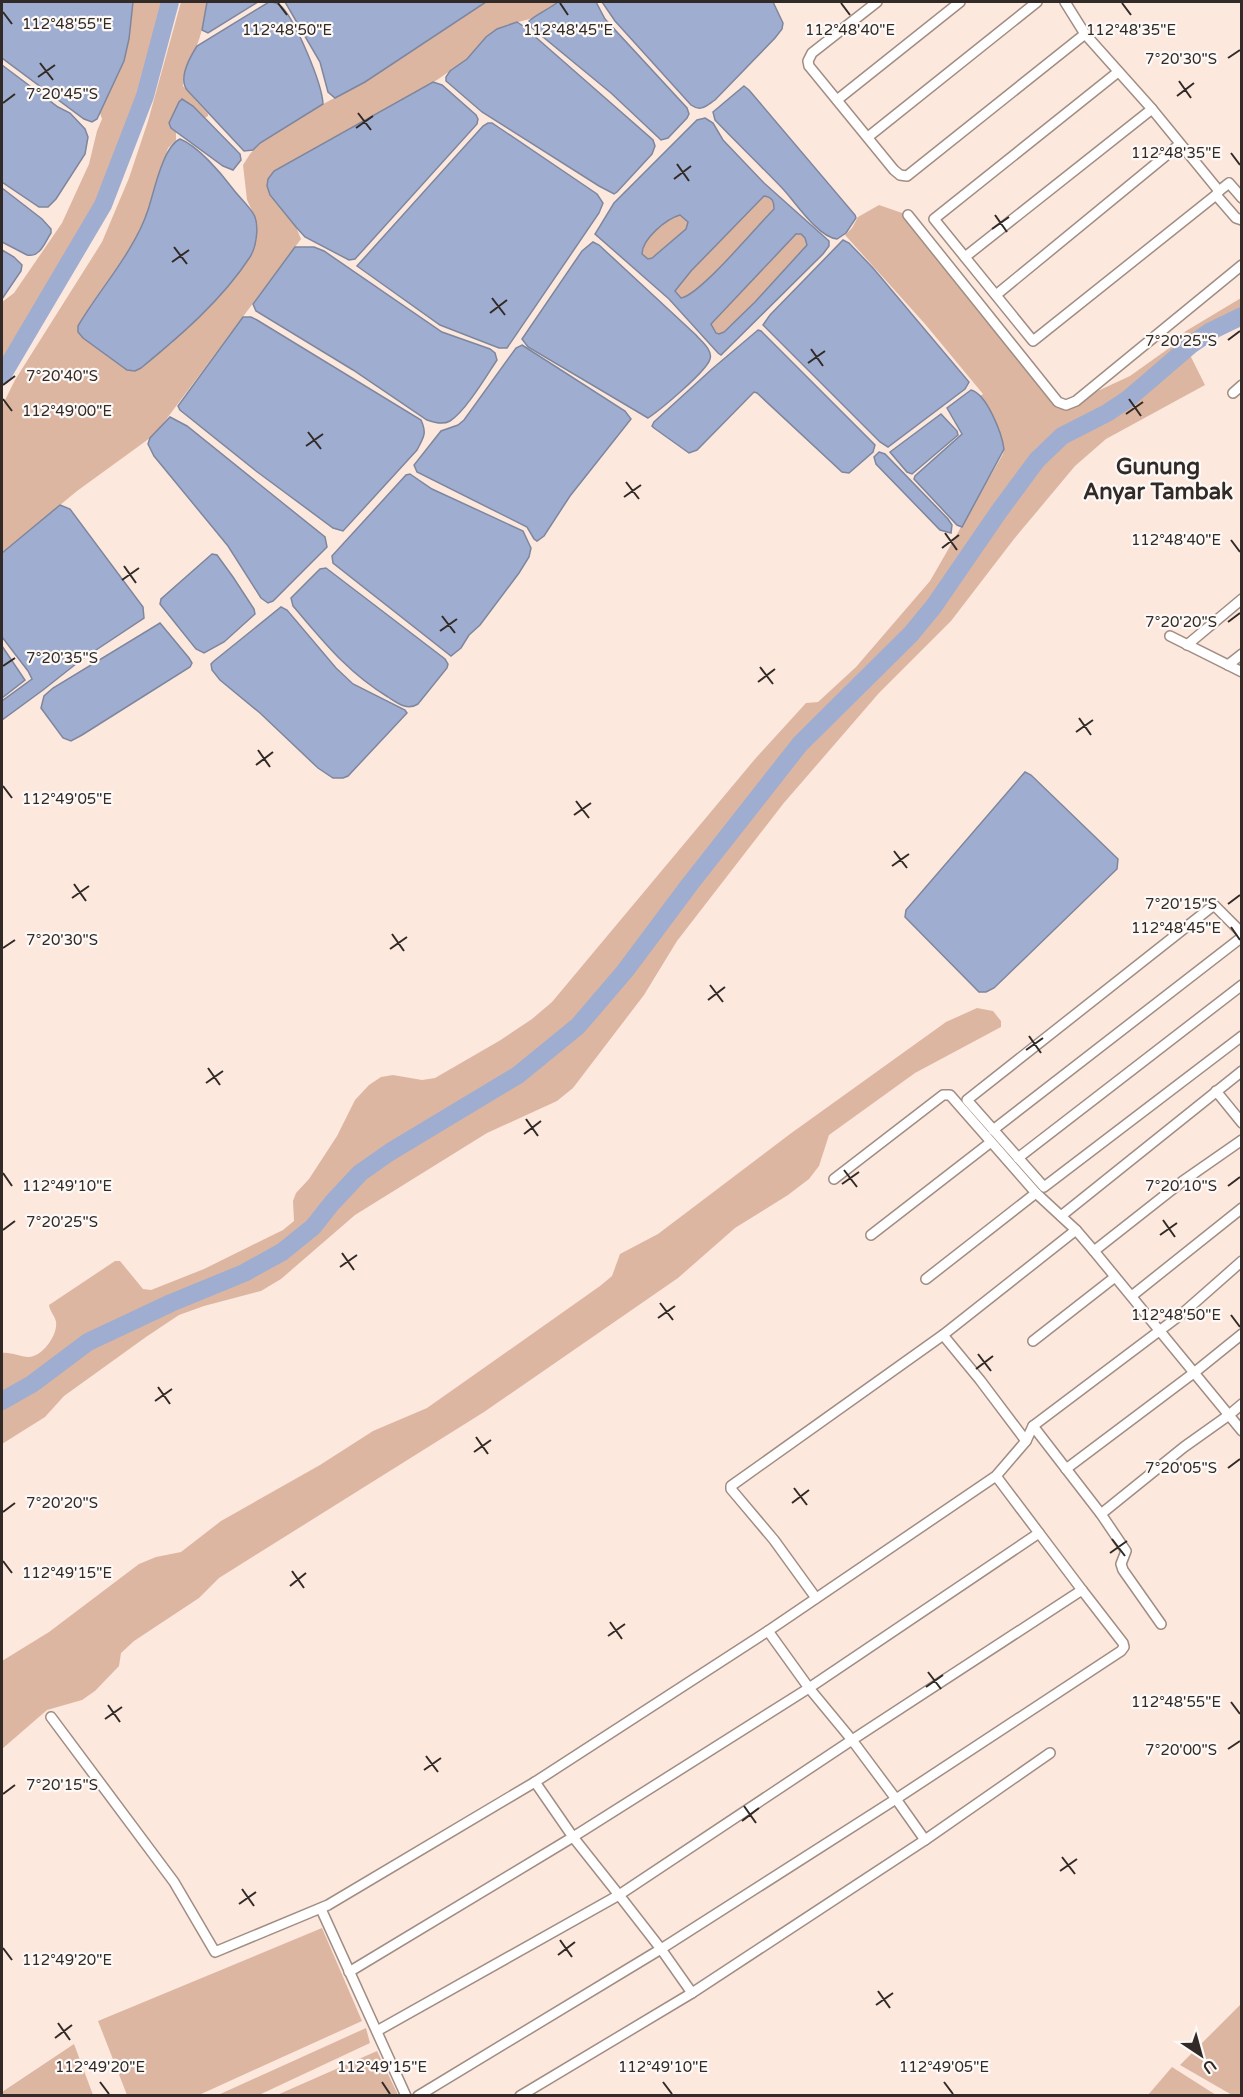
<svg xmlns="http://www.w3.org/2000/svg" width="1243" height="2097" viewBox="0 0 1243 2097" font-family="'Varela Round',sans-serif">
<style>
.green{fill:#ddb6a2}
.water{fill:#9fadd0;stroke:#7e869d;stroke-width:1.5;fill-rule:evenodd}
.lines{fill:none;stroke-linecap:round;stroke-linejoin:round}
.river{stroke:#9fadd0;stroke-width:18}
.minor-casing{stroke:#a08d83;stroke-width:12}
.minor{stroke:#fff;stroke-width:9}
.ticks{fill:none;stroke:#312a26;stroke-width:2}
.labels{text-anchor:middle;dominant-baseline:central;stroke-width:4.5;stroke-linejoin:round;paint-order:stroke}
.quarter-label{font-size:22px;font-weight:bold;fill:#312a26;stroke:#fdf9f7}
.ticks-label{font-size:15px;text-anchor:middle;fill:#312a26;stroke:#fdf9f7;stroke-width:4.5;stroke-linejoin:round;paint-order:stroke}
</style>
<rect width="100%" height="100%" fill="#fde8de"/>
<g class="green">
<path d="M133 2H162L149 60 116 161 88 226 14 339 2 364V302L14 293 62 223 89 164 97 131 102 119 100 113 124 61 129 39Z"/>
<path d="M181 2H207C204 16 203 31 197 45 192 58 182 71 183 86L208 114V116L205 118 185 100 171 128 176 132V140L168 148 147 213 132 245 90 306 135 371 172 343 255 217 247 200 243 165 250 154 260 143 323 104 365 82 486 2H558L537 17 507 25 486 37 467 59 437 80 274 171 268 179 267 186 270 195 296 227 301 239 159 429 150 438 77 491 2 553V406L15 380 102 242 129 178 148 121Z"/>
<path d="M764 196C772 197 774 201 774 209 757 226 701 295 681 298L675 291 691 271Z"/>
<path d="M879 205 908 215 1058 402 1076 401 1130 376 1172 346 1186 331 1241 298V323L1190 355 1205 385 1106 439 1075 466 1014 539 951 621 879 693 783 804 677 941 644 995 573 1088 557 1101 487 1133 355 1215 281 1279 261 1291 204 1306 179 1315 146 1337 64 1396 45 1417 2 1444V1353C12 1352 19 1357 29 1357 42 1357 58 1335 56 1322 55 1316 50 1312 49 1305L115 1261H120L143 1289 151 1290 204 1269 283 1230 294 1221 293 1201 296 1193 309 1179 337 1136 355 1100 369 1085 381 1077 393 1075 422 1080 435 1078 499 1041 532 1019 552 1002 755 759 806 703 818 702 856 667 930 581 1003 454C1006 439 990 407 980 396L983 394 925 324 845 235 852 228 858 217Z"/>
<path d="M680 215 688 222 686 229 651 258 648 259 642 254C642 239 666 219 680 215Z"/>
<path d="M796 234H801L805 238 807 245 755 302 723 332 719 334 716 333 711 324Z"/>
<path d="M977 1008 993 1011 1001 1021V1027L915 1073 829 1135 819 1166 809 1179 788 1195 735 1228 678 1278 484 1412 219 1578 199 1598 134 1641 121 1653 119 1666 95 1691 82 1700 47 1710 2 1749V1661L49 1632 139 1564 156 1557 181 1552 221 1521 320 1465 373 1431 427 1408 600 1286 612 1276 620 1254 658 1234 790 1134 946 1022Z"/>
<path d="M322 1928 362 2021 199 2095H127L98 2021Z"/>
<path d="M1241 2004V2095H1232L1180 2065Z"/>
<path d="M366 2028 370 2043 259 2095H218Z"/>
<path d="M74 2044 93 2095H2V2092Z"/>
<path d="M377 2051 398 2095H277Z"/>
<path d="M1172 2067 1216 2095H1148Z"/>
</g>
<g class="water">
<path d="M2 2H133L129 39 124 61 97 119 92 122 84 119 2 58Z"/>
<path d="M207 2H258L208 33 202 30Z"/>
<path d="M269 2C274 2 278 3 282 7 296 22 322 83 323 104L260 143 253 150 244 151 187 90C178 78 190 57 197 46Z"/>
<path d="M285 2H486L365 82 335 98 328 92 320 62Z"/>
<path d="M558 2H596L605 19 687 108 689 114 687 118 668 138 661 140 611 93 531 27 529 21C537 14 549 9 558 2Z"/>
<path d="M602 2H773L783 23 782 29 775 38 715 100C706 106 701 112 691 105L615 21Z"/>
<path d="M517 22 523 26 653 140 655 146 652 154 617 192 614 194 599 186 482 112 446 81V77L450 71 467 59 486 37 497 29Z"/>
<path d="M2 65 58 107 70 113 85 129 88 137 85 154 56 199 48 207H39L2 182Z"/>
<path d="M433 82 442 85 476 115 478 119 477 124 355 259 349 260 305 237 296 227 270 195 267 186 268 179 274 171Z"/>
<path d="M744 86 749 90 855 215 856 218 846 233 837 239C818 237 796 203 783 189 761 166 737 143 715 120L713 112Z"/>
<path d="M182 99 193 106 240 154 241 160 233 170 223 166 171 128 169 123 179 102Z"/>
<path d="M705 118 713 123 723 140 764 183 829 241V246L823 254 721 355 718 353 669 299 595 234 614 203 697 120ZM764 196C772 197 774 201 774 209 757 226 700 295 681 298L675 291 691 271ZM680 215 688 222 686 229 652 258 648 259 642 254C642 239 666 219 680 215ZM796 234H801L805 238 807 245 755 302 724 332 719 334 716 333 711 324Z"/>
<path d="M488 123H492L504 131 597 194 603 203 599 213 507 348H499L440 325 357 266 483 126Z"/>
<path d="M180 139C198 146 221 173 233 189 238 196 253 210 255 217 259 228 256 248 250 257 222 300 180 336 141 368L135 371 127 370 83 338 78 332V326C101 287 134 252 148 210 154 192 163 146 180 139Z"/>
<path d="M2 188 42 219 51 229V233C45 242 40 258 27 255L2 242Z"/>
<path d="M843 240 849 243 873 268 969 382 965 389 888 447 880 442 763 325 770 315Z"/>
<path d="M593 242 599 245 696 335C701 341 713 350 710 359 707 371 660 410 648 418L528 347 522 339 582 251Z"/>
<path d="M295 247H314L324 251 442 332 490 349 495 353 497 360C487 375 465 412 450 421 443 425 435 423 427 420L353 370 256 311 253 304Z"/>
<path d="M2 250 14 257 22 265 21 271 2 299Z"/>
<path d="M243 317H251L257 320 421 420C427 433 424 437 417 450L343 531 333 528 256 471 180 410 178 406Z"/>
<path d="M758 330 761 331 875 445 873 452 849 473 842 472 757 393 754 392 697 450 689 453 654 428 652 426 654 422 712 369Z"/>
<path d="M522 345 625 411 631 419 570 496 544 536 537 541 534 539 527 527 417 472 414 465 441 431 458 425 464 420 516 348Z"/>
<path d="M971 390C987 394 1002 434 1004 449L962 527 957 525 914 479 915 476 962 434 947 408Z"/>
<path d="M941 414 957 431 958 435 912 474 907 472 890 452Z"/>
<path d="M170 417 187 426 325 537 327 547 273 601 268 603 261 598 228 546 154 456 148 444 150 438Z"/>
<path d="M879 452 885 454 948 519 952 525 951 533 940 530 876 464 874 457Z"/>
<path d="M410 474 432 489 523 531 531 548 529 557 519 573 480 625 469 635 461 648 451 656 333 563 332 556 406 475Z"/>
<path d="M60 505 70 509 143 607 144 618 81 660 43 690 2 720V701L32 679 28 671 2 637V553Z"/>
<path d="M212 554 217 555 233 577 254 609 255 614 224 642 204 653 196 649 160 604 161 599Z"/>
<path d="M326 568 445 659 448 664 447 668 418 704C407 711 397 703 388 697 347 672 324 642 293 606L291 598 320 569Z"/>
<path d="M281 607 287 610 336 668 353 684 405 710 407 713 348 776 343 778H333L318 768 260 713 220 680 212 670 211 664 214 661Z"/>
<path d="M160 623 189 658 192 663 190 667 82 735 71 741 63 738 41 708 44 696 53 688Z"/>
<path d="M2 646 25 680 2 698Z"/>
<path d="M1025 772 1031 775 1118 859 1117 869 994 988 986 992H979L905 917 906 910Z"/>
</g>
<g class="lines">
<g class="river">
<path d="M2 376 103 205 145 96 170 2"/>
<path d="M2 1401 32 1384 88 1342 171 1303 244 1273 282 1252 313 1227 332 1203 360 1173 390 1152 518 1075 578 1026 625 971 690 884 800 744 911 634 934 606 1000 510 1037 460 1062 436 1107 413 1128 399 1192 344 1211 331 1242 316"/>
</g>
<g class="minor-casing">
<g id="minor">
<path d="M877 2 812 53 808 61 809 66 894 170 900 175 907 176 1085 34"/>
<path d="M1065 2 1085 34 1152 109 1219 191 1216 195 1236 218 1242 220"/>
<path d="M1118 72 934 219 1033 341 1216 195"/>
<path d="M837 100 960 2"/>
<path d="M868 137 1037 2"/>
<path d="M1219 191 1229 183 1242 198"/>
<path d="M908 215 1058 402 1066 405 1076 401 1242 265"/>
<path d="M965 257 1152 109"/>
<path d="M996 295 1180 144"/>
<path d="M1233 393 1242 385"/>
<path d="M1170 636 1242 672"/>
<path d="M1187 645 1242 599"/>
<path d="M1228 665 1242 654"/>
<path d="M1242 933 1214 905 967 1100 1044 1187 1242 1036"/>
<path d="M1216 1091 1242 1123"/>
<path d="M993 1130 1242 937"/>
<path d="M1018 1158 1242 985"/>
<path d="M834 1179 943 1095H950L1036 1193 1076 1230 1094 1251 1242 1431"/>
<path d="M1061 1216 1242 1071"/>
<path d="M871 1235 991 1142"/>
<path d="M1094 1251 1183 1181 1242 1140"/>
<path d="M926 1279 1036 1193"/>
<path d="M1133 1295 1242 1208"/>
<path d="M943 1335 980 1380 1026 1441"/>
<path d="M1033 1341 1115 1277"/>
<path d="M1033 1426 1101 1514 1126 1551 1121 1564 1123 1570 1161 1624"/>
<path d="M1066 1469 1195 1372 1242 1334"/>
<path d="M1101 1514 1184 1447 1229 1415 1242 1404"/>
<path d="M816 1598 774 1540 731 1489V1486L943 1335 1076 1230"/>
<path d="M51 1717 174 1882 215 1952 328 1905 535 1782 768 1631 996 1476 1026 1441 1033 1426 1183 1313 1242 1261"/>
<path d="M1050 1753 925 1840 896 1799 1121 1651 1124 1647 1123 1643 1082 1590"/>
<path d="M321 1909 406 2096"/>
<path d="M349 1972 573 1837 535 1782"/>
<path d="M692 1993 925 1840"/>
<path d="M377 2031 619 1895 573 1837 809 1688 768 1631"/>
<path d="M418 2096 661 1949 619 1895 852 1740 809 1688 1039 1533 996 1476"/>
<path d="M520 2096 692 1993 661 1949 896 1799 852 1740 1082 1590 1039 1533"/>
</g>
</g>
<use href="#minor" class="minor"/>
</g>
<path class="ticks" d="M278 3 287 15M560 3 568 15M841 3 850 15M1122 3 1131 15M3 12 12 24M1228 58 1240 50M40 63 53 80M38 77 55 65M1179 81 1191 98M1177 96 1194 83M3 103 15 94M358 113 371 130M356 128 373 116M1231 153 1240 165M677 164 689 181M674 179 691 166M995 215 1007 232M992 229 1009 217M174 247 187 264M172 262 189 250M492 298 505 315M490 313 507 300M1228 340 1240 331M811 349 823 366M808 363 825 351M3 385 15 376M3 399 12 411M1129 399 1141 416M1126 414 1143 402M308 432 321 449M306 446 323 434M626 482 639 499M624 497 641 485M945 533 957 550M1231 540 1240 552M942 548 959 535M124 566 136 583M122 580 139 568M442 616 455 633M1228 622 1240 613M440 631 457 619M3 666 15 658M760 667 773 684M758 682 775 669M1079 718 1091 735M1076 732 1093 720M258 750 270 767M256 765 273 752M3 786 12 798M576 801 589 818M574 815 591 803M894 851 907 868M892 866 909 854M74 884 86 901M72 898 89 886M1228 904 1240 895M1231 927 1240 940M392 934 404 951M3 948 15 940M390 949 407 937M710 985 723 1002M708 1000 725 987M1029 1036 1041 1053M1026 1050 1043 1038M208 1068 220 1085M206 1083 223 1071M526 1119 538 1136M524 1134 541 1121M844 1170 857 1187M3 1173 12 1186M842 1184 859 1172M1228 1186 1240 1177M1163 1220 1175 1237M3 1230 15 1221M1160 1235 1177 1223M342 1253 354 1270M340 1267 357 1255M660 1303 673 1320M1231 1315 1240 1327M658 1318 675 1306M978 1354 991 1371M976 1369 993 1356M158 1387 170 1404M155 1401 172 1389M476 1437 488 1454M474 1452 491 1440M1228 1468 1240 1459M794 1488 807 1505M792 1503 809 1490M3 1512 15 1503M1112 1539 1125 1556M1110 1553 1127 1541M3 1561 12 1573M292 1571 304 1588M290 1586 306 1573M610 1622 622 1639M608 1636 625 1624M928 1672 941 1689M926 1687 943 1675M1231 1702 1240 1714M108 1705 120 1722M105 1719 122 1707M1228 1749 1240 1741M426 1756 438 1772M424 1770 441 1758M3 1794 15 1785M744 1806 756 1823M742 1821 759 1808M1062 1857 1075 1874M1060 1871 1077 1859M242 1889 254 1906M239 1904 256 1892M560 1940 572 1957M3 1948 12 1960M558 1955 575 1942M878 1991 890 2008M876 2005 893 1993M58 2023 70 2040M55 2038 72 2025M100 2082 109 2094M382 2082 390 2094M663 2082 672 2094M944 2082 953 2094"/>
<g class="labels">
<g class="quarter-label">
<text x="1158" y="467">Gunung<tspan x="1158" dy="25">Anyar Tambak</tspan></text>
</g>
</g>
<g class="ticks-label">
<text x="67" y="29">112°48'55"E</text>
<text x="287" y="35">112°48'50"E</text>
<text x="568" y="35">112°48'45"E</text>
<text x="850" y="35">112°48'40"E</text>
<text x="1131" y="35">112°48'35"E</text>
<text x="1181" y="64">7°20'30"S</text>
<text x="62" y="99">7°20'45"S</text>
<text x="1176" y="158">112°48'35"E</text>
<text x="1181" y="346">7°20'25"S</text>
<text x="62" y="381">7°20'40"S</text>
<text x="67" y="416">112°49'00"E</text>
<text x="1176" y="545">112°48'40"E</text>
<text x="1181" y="627">7°20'20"S</text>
<text x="62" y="663">7°20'35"S</text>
<text x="67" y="804">112°49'05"E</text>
<text x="1181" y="909">7°20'15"S</text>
<text x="1176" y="933">112°48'45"E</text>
<text x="62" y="945">7°20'30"S</text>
<text x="67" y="1191">112°49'10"E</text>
<text x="1181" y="1191">7°20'10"S</text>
<text x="62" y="1227">7°20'25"S</text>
<text x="1176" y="1320">112°48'50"E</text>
<text x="1181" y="1473">7°20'05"S</text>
<text x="62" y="1508">7°20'20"S</text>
<text x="67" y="1578">112°49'15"E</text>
<text x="1176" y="1707">112°48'55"E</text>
<text x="1181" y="1755">7°20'00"S</text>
<text x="62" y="1790">7°20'15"S</text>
<text x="67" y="1965">112°49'20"E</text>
<text x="100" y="2072">112°49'20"E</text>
<text x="382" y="2072">112°49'15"E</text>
<text x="663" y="2072">112°49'10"E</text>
<text x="944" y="2072">112°49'05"E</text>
</g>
<rect width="1243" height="2097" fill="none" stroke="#312a26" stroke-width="6"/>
<g transform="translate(1201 2055) rotate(144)" stroke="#fdf9f7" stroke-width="4.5" paint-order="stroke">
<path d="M0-4.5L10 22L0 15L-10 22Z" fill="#312a26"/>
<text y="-9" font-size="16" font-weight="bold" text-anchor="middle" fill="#312a26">U</text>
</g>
</svg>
